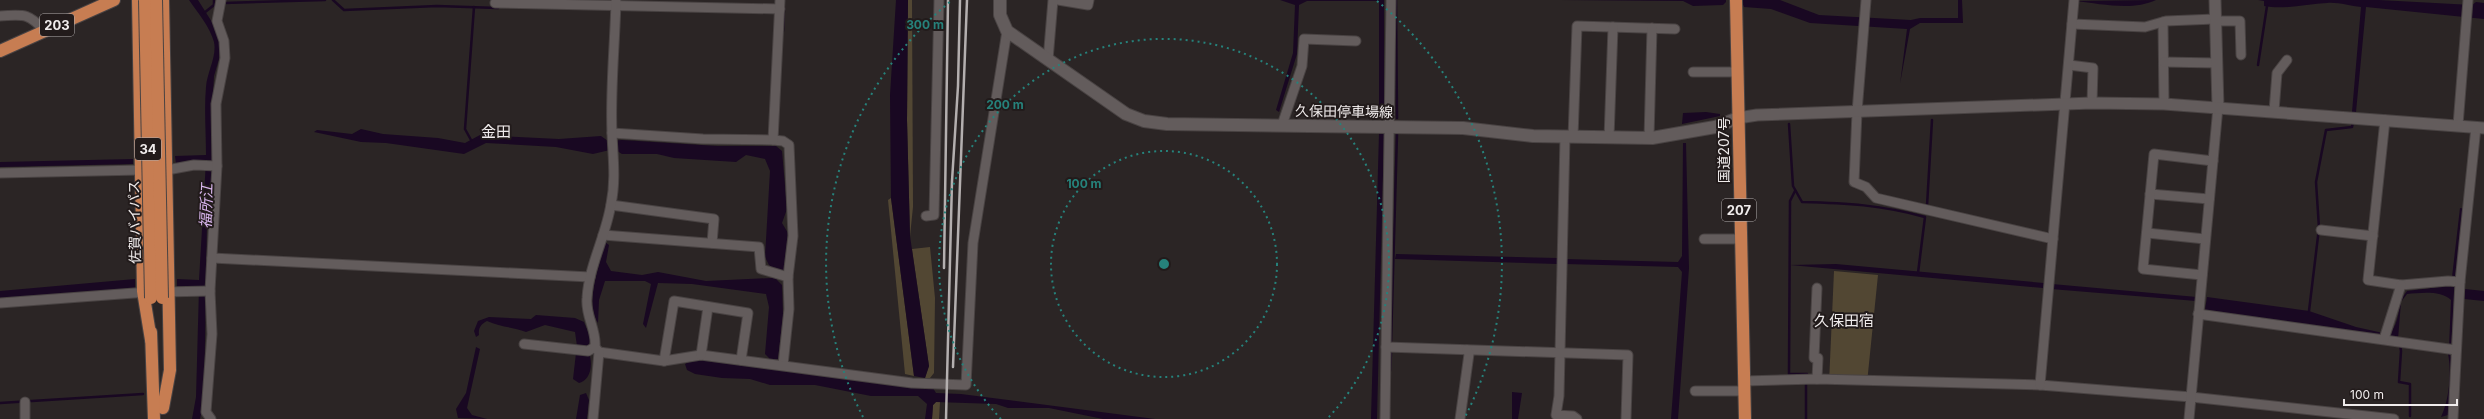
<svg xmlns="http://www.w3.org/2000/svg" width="2484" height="419" viewBox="0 0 2484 419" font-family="Inter,'Noto Sans JP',sans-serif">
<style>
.green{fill:#524733}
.water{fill:#190822}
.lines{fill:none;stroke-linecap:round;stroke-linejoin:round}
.stream{stroke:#190822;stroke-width:2.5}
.minor-casing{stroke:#494343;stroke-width:11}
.tertiary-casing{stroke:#494343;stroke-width:13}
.secondary-casing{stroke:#494343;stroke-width:14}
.trunk-casing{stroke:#494343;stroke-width:14}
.minor{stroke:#635c5c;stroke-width:9}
.tertiary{stroke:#635c5c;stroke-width:11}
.secondary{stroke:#635c5c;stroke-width:12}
.trunk{stroke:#c77d52;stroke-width:12}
.rail{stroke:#b4afaf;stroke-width:2.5}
.trunk-bridge-casing{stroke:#494343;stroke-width:14;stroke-linecap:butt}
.trunk-bridge{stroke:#c77d52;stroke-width:12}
.ring{fill:none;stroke:#26827b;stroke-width:2;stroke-dasharray:2 4}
.labels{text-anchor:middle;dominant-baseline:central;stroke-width:4;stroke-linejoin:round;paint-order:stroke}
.shield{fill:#221b1b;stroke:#b2adad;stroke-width:1}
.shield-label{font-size:13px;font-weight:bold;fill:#f0ecec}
.street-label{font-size:14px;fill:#f0ecec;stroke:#221b1b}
.neighbourhood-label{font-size:15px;fill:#f0ecec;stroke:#221b1b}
.water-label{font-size:15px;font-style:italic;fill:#d9b6ee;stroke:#221b1b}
.centre{fill:#26827b;stroke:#221b1b;stroke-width:2}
.ring-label{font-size:12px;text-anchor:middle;font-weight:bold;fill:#26827b;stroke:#221b1b;stroke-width:4;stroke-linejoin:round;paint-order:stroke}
</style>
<rect width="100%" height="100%" fill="#2b2525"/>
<g class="green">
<path d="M908 0H912L913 207 910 236 907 120Z"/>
<path d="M891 198 914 376 905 374 888 200Z"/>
<path d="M930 247 935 298 934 373 930 378H925L929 366 912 249Z"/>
<path d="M1834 271 1878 275 1867 383H1829Z"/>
<path d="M936 402H940L939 419H932L933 405Z"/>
</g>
<g class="water">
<path d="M189 0H198L217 30 220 45 219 59 214 76 211 126 213 163 207 220 204 400 200 419H192L196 397 199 288H177V279L199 280 206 161 176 164 175 156 206 155C206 132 204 109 206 87 207 72 217 57 214 42 210 27 198 13 189 0Z"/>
<path d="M896 0H908L907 120 910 236 929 366 925 378 914 376 891 198 890 95Z"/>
<path d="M1280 0H1384V118H1379V1H1307L1299 5 1297 54 1279 112 1276 110 1293 53 1295 5Z"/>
<path d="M1561 0H1726V2L1723 5 1693 6 1683 1Z"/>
<path d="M1741 0H1780L1819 15 1911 20 1920 18H1958V0H1989H1962L1963 23H1920L1910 29 1900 84 1907 29 1810 23 1771 9 1744 7Z"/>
<path d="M2156 0C2133 11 2101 4 2076 1Z"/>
<path d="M2258 0H2379L2472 5 2476 2 2484 3V19L2366 7 2356 112H2352L2361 7C2350 6 2338 2 2327 3 2307 4 2283 10 2264 6V1Z"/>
<path d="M1706 112 1720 114V116L1682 124 1683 113Z"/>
<path d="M361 129 383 134 438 138 465 143 480 135 559 139 601 136 608 141 622 140 717 146H776L782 151 787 209 782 223 788 233 784 270 779 271 777 280 782 285 783 316 778 359 772 360 771 369 933 388 936 393 961 394 1155 419H1103L1049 408H1008L996 404 936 402 933 405 932 419H925L927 404 918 396H871L815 385H770L750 379 722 378 695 374 687 370 685 364 695 359 767 369 769 358 765 354 769 307 766 294 692 284 658 283 646 328 643 324 651 284 645 281H605L599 300 598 323C584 302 600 265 605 242L609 245 606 262 611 271 642 275 658 272 706 281 772 278 774 269 769 265 765 257 770 171 765 159 746 155 736 162 674 158 657 154H622L614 149 593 154 556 147 486 143 464 154 386 143 361 142 314 132 317 130 352 134Z"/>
<path d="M1379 133H1384L1377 419H1371Z"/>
<path d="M1683 143H1686L1689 268 1678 419H1671L1682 272 1678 267 1565 264V259L1678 262 1682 256Z"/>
<path d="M133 159V164L0 167V162Z"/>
<path d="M2460 208 2465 209 2455 278 2452 277Z"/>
<path d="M1396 254 1557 258V264L1395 259Z"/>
<path d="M1836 264 2044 283 2043 288 1790 265Z"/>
<path d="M135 279V288L0 299V291Z"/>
<path d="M2052 284 2197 297 2196 301 2051 289Z"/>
<path d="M2455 285 2457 288 2454 300 2451 348H2449L2451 300C2441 290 2420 293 2407 294L2401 302 2398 339 2387 335C2389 333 2392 332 2393 329 2401 316 2397 303 2407 291Z"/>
<path d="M2465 289 2484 291V301L2464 299Z"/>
<path d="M2207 297 2309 311 2356 327 2383 333 2382 335 2205 310Z"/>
<path d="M536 315 575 318 584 322C587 331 595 340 586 348L577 346 575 332 545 325 526 332C513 327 500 327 487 321 481 324 478 328 479 335L476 337 474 331 478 321 489 317 531 319Z"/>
<path d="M476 347 480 349 467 408 472 415 487 419 458 418 456 409 466 393Z"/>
<path d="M576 353H589C593 364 591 380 579 383L573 379Z"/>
<path d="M2448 354H2450L2452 362 2448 415 2441 417C2449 401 2452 372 2448 354Z"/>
<path d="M1512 392 1522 393 1518 419H1512Z"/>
<path d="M586 393 589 400 587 419H576L580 395Z"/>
</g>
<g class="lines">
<g class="stream">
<path d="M333 0 344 10 437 6 498 8"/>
<path d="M1396 0 1397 118"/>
<path d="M224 3 325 0"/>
<path d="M204 13 214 5V0"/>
<path d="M783 31 784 8"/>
<path d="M2258 65 2267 6"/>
<path d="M1789 124 1793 186 1802 202C1847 203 1881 205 1925 217L1918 273"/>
<path d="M471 140 465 129 474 7"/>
<path d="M1795 191 1790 201 1789 374H1807"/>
<path d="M1927 206 1932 120"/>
<path d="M2309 311 2319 228 2316 182 2326 130 2352 127 2353 121"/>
<path d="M1391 342 1397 134"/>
<path d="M2400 345 2401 351 2399 382 2410 384V416"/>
<path d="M1390 371 1391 353"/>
<path d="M0 403 143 394"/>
<path d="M1806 419V385"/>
</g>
<g class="minor-casing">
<g id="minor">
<path d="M1058 0 1088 5 1089 0"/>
<path d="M1866 0 1857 112 1854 182 1866 187 1876 198 2053 239"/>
<path d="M495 3 780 9"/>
<path d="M0 16C23 15 27 12 44 30"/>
<path d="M2216 21H2240L2241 55"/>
<path d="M2163 22 2164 104"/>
<path d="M2072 24 2145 27 2166 21 2215 19"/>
<path d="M1048 60 1053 0"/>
<path d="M2164 62 2216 63"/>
<path d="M2069 65 2093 68 2092 103"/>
<path d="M1693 72H1737"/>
<path d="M2274 111 2277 73 2287 60"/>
<path d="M2385 120 2368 280 2401 285 2448 281 2460 282"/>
<path d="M1282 125 1302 66 1304 39 1356 41"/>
<path d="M2458 125 2468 0"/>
<path d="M612 133 703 139 773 140 783 141 789 145 793 236 788 277 789 309 783 365"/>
<path d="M1565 137 1559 396 1556 415 1573 416 1577 419"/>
<path d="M1573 137 1577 26 1675 29"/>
<path d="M1609 138 1613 27"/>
<path d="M1649 138 1652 28"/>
<path d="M773 140 780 0"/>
<path d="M167 170 194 165 217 166"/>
<path d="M0 173 142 170"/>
<path d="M2150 194 2209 199"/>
<path d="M611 205 714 219 712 243"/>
<path d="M926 216 934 215 939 0"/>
<path d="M2321 230 2373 236"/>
<path d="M2147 233 2205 239"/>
<path d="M603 235 759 247 761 269 788 277"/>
<path d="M1704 239H1740"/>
<path d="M212 258 590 277"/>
<path d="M2202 275 2143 269 2154 154 2213 161"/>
<path d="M1817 288 1814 358H1818L1817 379"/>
<path d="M163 292 210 291"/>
<path d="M0 303 148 292"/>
<path d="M2198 314 2456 350"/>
<path d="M2384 339 2401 285"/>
<path d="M524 344 588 351 595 347"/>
<path d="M1386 347 1628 355 1626 419"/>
<path d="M599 352 664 361 701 355 912 383 966 385 973 243 1007 31"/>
<path d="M701 355 708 307"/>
<path d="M664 361 674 301 748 313 741 360"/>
<path d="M1744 381 1817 379 2040 385 2191 397 2394 419"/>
<path d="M2040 385 2074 0"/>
<path d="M1695 391H1745"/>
<path d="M25 402V419"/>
<path d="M211 419 206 412 212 334 210 291 217 166 216 104 225 58 224 41 217 21 221 0"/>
<path d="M593 419 599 352 595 347C597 330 585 316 587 298 589 265 606 236 611 204 616 180 613 158 612 134 610 90 615 44 616 0"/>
<path d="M1385 419 1391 0"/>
<path d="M1460 419 1469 354 1467 350"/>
<path d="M2189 419 2218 107"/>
<path d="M2453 419 2460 282 2476 127"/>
</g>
</g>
<g class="tertiary-casing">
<g id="tertiary">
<path d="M2215 0 2218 107"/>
<path d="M1738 118 1757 115 2092 103 2164 104 2484 128"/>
</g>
</g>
<g class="secondary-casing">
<path id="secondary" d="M1000 0V15L1007 31 1126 114 1144 121 1167 124 1463 128 1533 136 1652 138 1715 127 1738 118"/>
</g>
<g class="trunk-casing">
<g id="trunk">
<path d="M138 0 143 291 151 340"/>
<path d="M163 0 170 370 163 408"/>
<path d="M1736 0 1745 419"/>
<path d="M0 51 114 0"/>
<path d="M151 332 154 419"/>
</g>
</g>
<use href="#minor" class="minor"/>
<use href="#tertiary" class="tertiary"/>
<use href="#secondary" class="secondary"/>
<use href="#trunk" class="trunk"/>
<g class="rail">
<path d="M944 268 948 0"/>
<path d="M953 367 967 0"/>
<path d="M946 419 952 181 958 86 960 0"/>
</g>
<g class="trunk-bridge-casing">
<g id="trunk-bridge">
<path d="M145 0 151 298"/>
<path d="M156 0 162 298"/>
</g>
</g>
<use href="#trunk-bridge" class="trunk-bridge"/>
</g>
<g class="ring">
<circle cx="1164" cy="264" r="113"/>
<path d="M1001 419A225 225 0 1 1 1327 419"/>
<path d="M863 417A338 338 0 0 1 951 1M1377 1A338 338 0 0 1 1465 417"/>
</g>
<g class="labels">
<g class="shield">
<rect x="40" y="14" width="34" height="22" rx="3"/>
<rect x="135" y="138" width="26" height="22" rx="3"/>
<rect x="1722" y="199" width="34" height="22" rx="3"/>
</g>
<g class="shield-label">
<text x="57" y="25">203</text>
<text x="148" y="149">34</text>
<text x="1739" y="210">207</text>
</g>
<g class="street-label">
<text transform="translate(1344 111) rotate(1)">久保田停車場線</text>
<text transform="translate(1723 150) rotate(-90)">国道207号</text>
<text transform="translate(134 222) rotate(-91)">佐賀バイパス</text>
</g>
<g class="neighbourhood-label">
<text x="496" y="131">金田</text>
<text x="1844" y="320">久保田宿</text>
</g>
<g class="water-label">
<text transform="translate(206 206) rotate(-88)">福所江</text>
</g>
</g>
<circle cx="1164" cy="264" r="6" class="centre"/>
<g class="ring-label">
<text x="925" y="29">300 m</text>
<text x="1005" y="109">200 m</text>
<text x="1084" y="188">100 m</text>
</g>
<path d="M2344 399v6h113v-6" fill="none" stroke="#f0ecec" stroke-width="2"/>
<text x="2350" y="399" font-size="12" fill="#f0ecec" stroke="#221b1b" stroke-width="3" paint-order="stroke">100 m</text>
</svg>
